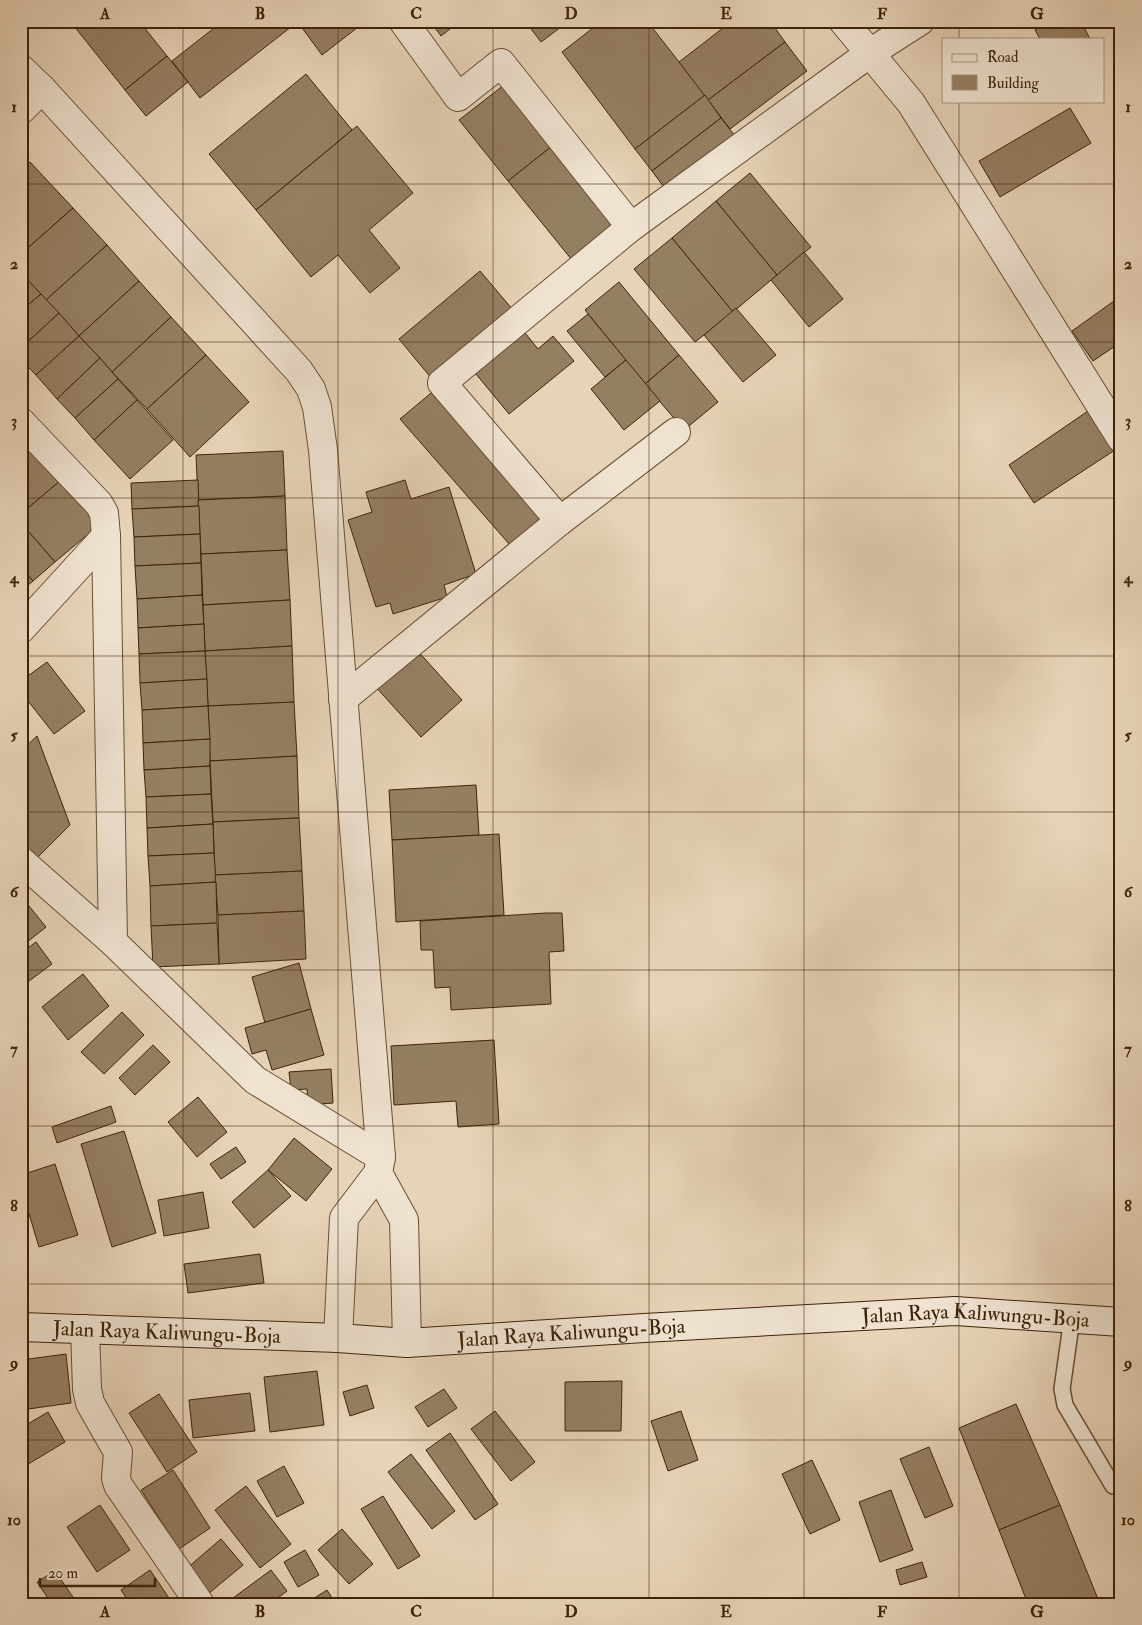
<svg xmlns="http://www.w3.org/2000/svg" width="1142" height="1625" viewBox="0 0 1142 1625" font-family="'IM FELL Double Pica',serif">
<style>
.building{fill:#957f63;stroke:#3d2307}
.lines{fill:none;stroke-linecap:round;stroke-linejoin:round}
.lane-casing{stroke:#684f33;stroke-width:18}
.street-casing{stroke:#684f33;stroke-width:30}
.secondary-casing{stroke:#3d2307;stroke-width:30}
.lane{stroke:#efe2d1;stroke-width:15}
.street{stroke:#efe2d1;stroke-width:28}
.secondary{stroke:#efe2d1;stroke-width:28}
.grid{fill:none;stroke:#3d2307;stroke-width:1;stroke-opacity:0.55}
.labels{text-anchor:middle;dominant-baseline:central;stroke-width:4;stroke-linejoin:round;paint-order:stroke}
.street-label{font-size:21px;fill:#3d2307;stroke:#efe2d1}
.neatline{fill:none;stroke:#3d2307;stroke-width:2}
.grid-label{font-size:16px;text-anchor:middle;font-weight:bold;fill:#3d2307}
</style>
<rect width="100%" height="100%" fill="#e7d3b8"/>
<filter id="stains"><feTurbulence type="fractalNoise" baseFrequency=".004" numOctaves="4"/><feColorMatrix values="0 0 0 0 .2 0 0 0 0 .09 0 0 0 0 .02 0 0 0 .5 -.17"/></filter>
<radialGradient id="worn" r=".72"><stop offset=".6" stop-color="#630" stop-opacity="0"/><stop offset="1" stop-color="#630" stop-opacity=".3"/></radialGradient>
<g class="building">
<path d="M70 21H139L167 56 125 90Z"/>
<path d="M223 21H287L291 27 200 98 172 61Z"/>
<path d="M297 21H366L322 55Z"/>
<path d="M430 21H460L441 36Z"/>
<path d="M525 21H569L541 42Z"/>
<path d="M602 21H647L705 95 635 149 562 52Z"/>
<path d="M732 21H770L785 42 708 100 679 62Z"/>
<path d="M1053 21H1081L1090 39H1040L1035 30Z"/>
<path d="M785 42 807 71 730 129 708 100Z"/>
<path d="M167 56 188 82 146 116 125 90Z"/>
<path d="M306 74 352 130 256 210 209 154Z"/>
<path d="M504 85 552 146 508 181 459 120Z"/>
<path d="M705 95 721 118 652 171 635 149Z"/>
<path d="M1070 108 1091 143 1000 197 979 161Z"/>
<path d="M721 118 739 141 669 194 652 171Z"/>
<path d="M357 126 413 193 369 230 400 268 370 293 338 255 311 277 256 210Z"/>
<path d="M552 146 616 225 572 260 508 181Z"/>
<path d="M30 162 73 208 21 254V170Z"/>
<path d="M750 173 811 247 777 275 716 201Z"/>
<path d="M716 201 777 275 733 312 672 238Z"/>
<path d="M73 208 107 245 46 300 21 273V254Z"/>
<path d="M672 238 733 312 695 342 634 269Z"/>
<path d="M107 245 139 281 79 336 46 300Z"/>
<path d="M804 252 843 299 809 327 771 280Z"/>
<path d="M480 271 513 310 432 379 399 339Z"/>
<path d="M21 273 41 294 21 311Z"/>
<path d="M139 281 171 317 112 372 79 336Z"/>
<path d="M619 282 679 355 645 384 585 310Z"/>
<path d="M41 294 59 313 21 348V311Z"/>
<path d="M1121 296V342L1093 361 1072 331Z"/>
<path d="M736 308 776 355 743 382 704 335Z"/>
<path d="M59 313 79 336 36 375 21 360V348Z"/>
<path d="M588 314 626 360 605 377 567 331Z"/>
<path d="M171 317 206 355 147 409 112 372Z"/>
<path d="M521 328 538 349 553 336 574 361 509 414 471 368Z"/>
<path d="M79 336 100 358 57 399 36 375Z"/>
<path d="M206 355 249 402 190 457 147 409Z"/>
<path d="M679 355 718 402 684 430 645 384Z"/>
<path d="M100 358 118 379 75 418 57 399Z"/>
<path d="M626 360 660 401 624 430 591 389Z"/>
<path d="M118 379 137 400 94 440 75 418Z"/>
<path d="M437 388 547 513 510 545 400 419Z"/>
<path d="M137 400 173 440 130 479 94 440Z"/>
<path d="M1091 409 1118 448 1034 503 1009 465Z"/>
<path d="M21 437 61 480 21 514Z"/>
<path d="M283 451 285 496 198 500 196 455Z"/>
<path d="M61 480 99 525 55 562 21 523V514Z"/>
<path d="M198 480 199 506 132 509 131 483Z"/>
<path d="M405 480 411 499 449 487 476 574 444 585 447 597 393 614 390 603 376 607 348 520 372 512 366 492Z"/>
<path d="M285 496 287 550 201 554 198 500Z"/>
<path d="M199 506 200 534 134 537 132 509Z"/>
<path d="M21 523 55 562 33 581 21 567Z"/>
<path d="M200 534 201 563 135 566 134 537Z"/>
<path d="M287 550 290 600 203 605 201 554Z"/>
<path d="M201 563 202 595 137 599 135 566Z"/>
<path d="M21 567 33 581 21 591Z"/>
<path d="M202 595 204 624 138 628 137 599Z"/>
<path d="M290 600 292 646 205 651 203 605Z"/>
<path d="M204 624 205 651 139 654 138 628Z"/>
<path d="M292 646 294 702 208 706 205 651Z"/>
<path d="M415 648 462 700 421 737 374 685Z"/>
<path d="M205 651 207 679 140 683 139 654Z"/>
<path d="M47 662 85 711 54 734 21 692V681Z"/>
<path d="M207 679 208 706 142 710 140 683Z"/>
<path d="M294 702 297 756 210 761 208 706Z"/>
<path d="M208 706 210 739 143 743 142 710Z"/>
<path d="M37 736 70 825 35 860 21 847V751Z"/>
<path d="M210 739V766L144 770 143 743Z"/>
<path d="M297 756 299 818 213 822 210 761Z"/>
<path d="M210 766 211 794 146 797 144 770Z"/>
<path d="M476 785 479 835 392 840 389 790Z"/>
<path d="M211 794 213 824 147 828 146 797Z"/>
<path d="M299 818 302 871 215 875 213 822Z"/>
<path d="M213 824 214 853 148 856 147 828Z"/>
<path d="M499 834 504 915 396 922 392 840Z"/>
<path d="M214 853 216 882 150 886 148 856Z"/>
<path d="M302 871 304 911 218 915 215 875Z"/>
<path d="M216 882 217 923 151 926 150 886Z"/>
<path d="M21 896 46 927 21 947Z"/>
<path d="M304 911 306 959 219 964 218 915Z"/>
<path d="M546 913H562L564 951 549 952 551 1004 451 1010 450 987 435 988 433 950H421L420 921Z"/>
<path d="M217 923 219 964 153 967 151 926Z"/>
<path d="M36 942 52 964 21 987V953Z"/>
<path d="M299 963 311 1009 265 1023 252 977Z"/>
<path d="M83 974 109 1006 68 1040 42 1007Z"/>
<path d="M311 1009 324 1055 272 1070 266 1050 252 1054 245 1028Z"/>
<path d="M122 1012 144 1035 104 1074 81 1052Z"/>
<path d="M494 1040 499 1124 458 1127 456 1101 394 1105 391 1046Z"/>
<path d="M153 1045 170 1062 135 1095 119 1078Z"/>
<path d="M331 1069 333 1103 308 1105 307 1089 291 1090 289 1072Z"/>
<path d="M198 1097 227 1132 197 1157 168 1122Z"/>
<path d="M111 1106 116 1122 57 1143 52 1127Z"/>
<path d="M124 1131 156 1233 112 1247 81 1144Z"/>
<path d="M294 1138 332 1169 306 1201 268 1170Z"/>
<path d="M236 1147 246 1162 221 1179 210 1164Z"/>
<path d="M55 1164 78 1235 39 1247 21 1187V1175Z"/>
<path d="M268 1170 291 1196 254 1228 232 1202Z"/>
<path d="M203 1192 209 1228 164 1236 158 1200Z"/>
<path d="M260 1254 264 1283 188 1293 184 1264Z"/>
<path d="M66 1354 71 1403 21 1410V1360Z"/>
<path d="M317 1371 324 1425 270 1432 264 1377Z"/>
<path d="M622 1381 621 1431H565V1382Z"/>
<path d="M367 1385 374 1408 350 1416 343 1392Z"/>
<path d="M444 1389 457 1408 428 1427 415 1407Z"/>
<path d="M250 1393 255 1431 193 1438 189 1400Z"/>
<path d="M159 1394 197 1452 167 1472 129 1413Z"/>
<path d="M1016 1404 1060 1505 999 1530 959 1428Z"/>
<path d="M495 1411 535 1462 511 1481 471 1429Z"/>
<path d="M681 1411 698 1460 668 1471 651 1421Z"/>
<path d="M48 1412 65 1442 25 1466 21 1459V1428Z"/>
<path d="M450 1433 498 1504 475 1520 426 1450Z"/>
<path d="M929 1447 953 1506 925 1518 900 1459Z"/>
<path d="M411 1454 455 1511 432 1529 388 1472Z"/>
<path d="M812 1460 840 1520 810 1534 782 1474Z"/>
<path d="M284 1466 304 1503 277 1517 257 1481Z"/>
<path d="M173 1470 210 1528 179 1549 141 1490Z"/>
<path d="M246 1486 291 1544 260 1568 215 1510Z"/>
<path d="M891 1490 913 1550 880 1562 859 1502Z"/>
<path d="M383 1496 420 1556 398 1569 361 1509Z"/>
<path d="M100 1505 130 1550 97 1572 67 1527Z"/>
<path d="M1060 1505 1100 1604H1028L999 1530Z"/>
<path d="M342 1529 373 1564 349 1584 318 1550Z"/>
<path d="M221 1539 243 1565 208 1594 186 1569Z"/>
<path d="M305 1550 319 1575 298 1587 284 1562Z"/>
<path d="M922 1562 927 1577 900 1585 896 1570Z"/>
<path d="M150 1570 173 1604H130L121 1590Z"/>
<path d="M271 1570 287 1591 270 1604H231L229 1601Z"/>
<path d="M55 1571 77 1603 52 1604 37 1582Z"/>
<path d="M327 1590 336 1604H305Z"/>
</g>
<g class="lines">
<g class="lane-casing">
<path id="lane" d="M1072 1318 1062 1389 1065 1405 1113 1486"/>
</g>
<g class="street-casing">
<g id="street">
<path d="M403 21 458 97 501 63 631 227"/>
<path d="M843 21 911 103 1121 438"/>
<path d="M21 69 42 89 299 371 311 389 317 407 323 450 381 1157 378 1173 344 1218 338 1338"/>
<path d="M21 110 42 89"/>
<path d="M21 422 99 504 104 513 106 536 113 942"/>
<path d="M560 521 676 432"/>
<path d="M21 629 106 536"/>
<path d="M343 699 560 521 442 383 631 227 870 53 920 21"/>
<path d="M21 861 113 942 255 1080 381 1157"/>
<path d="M378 1173 404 1220 407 1343"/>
<path d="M85 1329 87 1389 90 1403 118 1452 116 1478 118 1485 200 1604"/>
</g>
</g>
<g class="secondary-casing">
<g id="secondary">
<path id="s1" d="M21 1327 338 1338 407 1343 644 1328 955 1311 1121 1322"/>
</g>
</g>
<use href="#lane" class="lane"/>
<use href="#street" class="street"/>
<use href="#secondary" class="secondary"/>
</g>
<path class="grid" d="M183 21V1604M338 21V1604M493 21V1604M649 21V1604M804 21V1604M959 21V39M959 101V1604M21 184H1121M21 342H1121M21 498H1121M21 656H1121M21 812H1121M21 970H1121M21 1126H1121M21 1284H1121M21 1440H1121"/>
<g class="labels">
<g class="street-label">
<text stroke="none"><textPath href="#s1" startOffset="956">Jalan Raya Kaliwungu-Boja</textPath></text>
<text stroke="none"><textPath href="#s1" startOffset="146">Jalan Raya Kaliwungu-Boja</textPath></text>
<text stroke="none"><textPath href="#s1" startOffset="551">Jalan Raya Kaliwungu-Boja</textPath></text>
</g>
</g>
<rect width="1142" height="1625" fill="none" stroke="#e7d3b8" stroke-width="55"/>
<rect x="942" y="38" width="162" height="65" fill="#efe2d1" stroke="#a89680"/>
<rect x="952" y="54" width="25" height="8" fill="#efe2d1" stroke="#a89680"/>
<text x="987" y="62" font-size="15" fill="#3d2307">Road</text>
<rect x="952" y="75" width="25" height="15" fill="#957f63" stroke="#a89680"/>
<text x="987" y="88" font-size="15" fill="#3d2307">Building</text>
<path d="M40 1578v8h115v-8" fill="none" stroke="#3d2307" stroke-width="2.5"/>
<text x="48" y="1578" font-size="15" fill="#3d2307" stroke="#efe2d1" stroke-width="4" paint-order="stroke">20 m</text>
<rect x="28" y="28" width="1086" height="1570" class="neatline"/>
<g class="grid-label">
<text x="105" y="19">A</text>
<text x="260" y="19">B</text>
<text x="416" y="19">C</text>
<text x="571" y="19">D</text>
<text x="726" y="19">E</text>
<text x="882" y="19">F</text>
<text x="1037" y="19">G</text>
<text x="14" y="112">1</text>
<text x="1128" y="112">1</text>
<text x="14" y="269">2</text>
<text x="1128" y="269">2</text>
<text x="14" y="426">3</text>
<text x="1128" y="426">3</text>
<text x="14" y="583">4</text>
<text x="1128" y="583">4</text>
<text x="14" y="740">5</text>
<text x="1128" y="740">5</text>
<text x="14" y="897">6</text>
<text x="1128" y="897">6</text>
<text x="14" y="1054">7</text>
<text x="1128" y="1054">7</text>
<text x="14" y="1211">8</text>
<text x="1128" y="1211">8</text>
<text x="14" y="1368">9</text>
<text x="1128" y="1368">9</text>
<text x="14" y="1525">10</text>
<text x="1128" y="1525">10</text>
<text x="105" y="1617">A</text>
<text x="260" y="1617">B</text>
<text x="416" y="1617">C</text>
<text x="571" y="1617">D</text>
<text x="726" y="1617">E</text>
<text x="882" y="1617">F</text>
<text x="1037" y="1617">G</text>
</g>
<rect width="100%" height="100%" filter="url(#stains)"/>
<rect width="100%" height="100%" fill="url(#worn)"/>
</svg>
